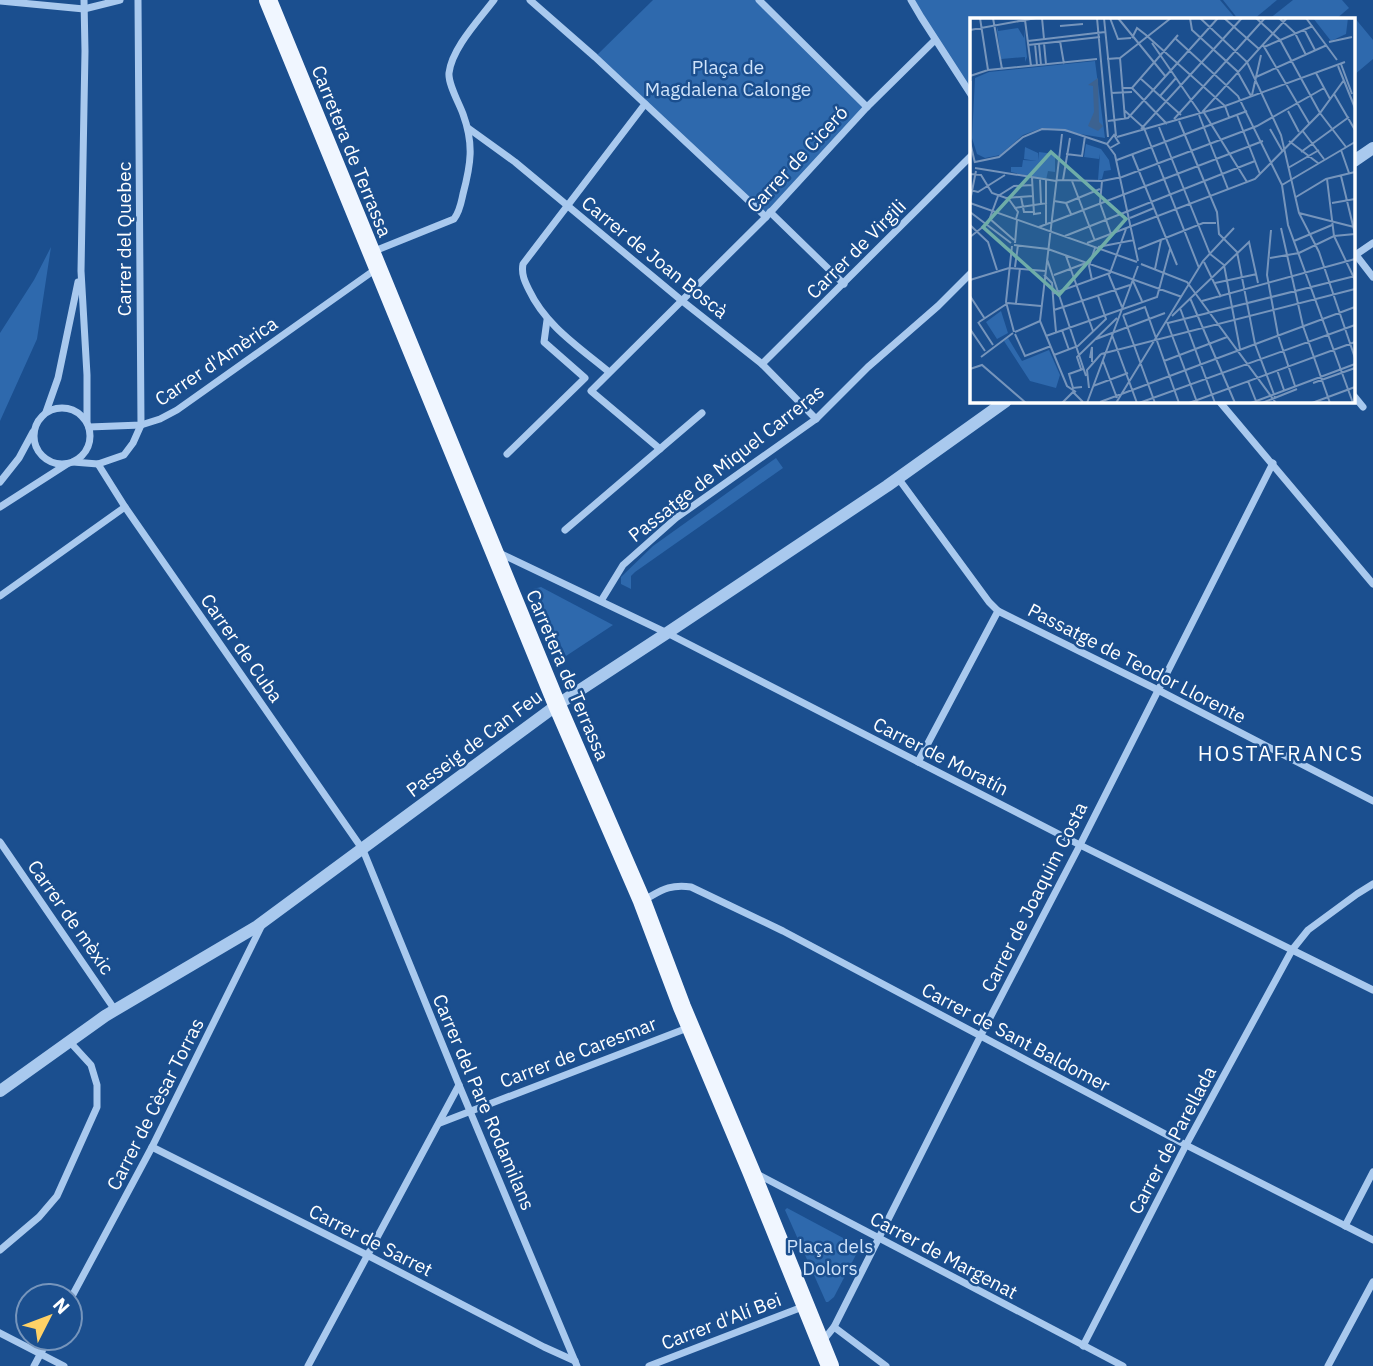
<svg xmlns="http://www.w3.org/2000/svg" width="1373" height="1366" viewBox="0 0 1373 1366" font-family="'IBM Plex Sans',sans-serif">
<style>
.green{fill:#2e69ad}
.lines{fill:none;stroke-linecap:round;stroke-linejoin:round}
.minor{stroke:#a9c9ee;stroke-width:7}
.tertiary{stroke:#a9c9ee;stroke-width:12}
.primary{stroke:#f0f6ff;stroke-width:18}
.labels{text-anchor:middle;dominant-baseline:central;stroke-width:5;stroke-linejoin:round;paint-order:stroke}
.park-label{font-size:19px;fill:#cfe3fa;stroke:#1b4f8f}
.street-label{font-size:19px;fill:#fff;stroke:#1b4f8f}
.neighbourhood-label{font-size:21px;letter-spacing:2px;fill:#fff;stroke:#1b4f8f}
.inset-road{fill:none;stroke:#7695bc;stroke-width:2}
.view{fill:#6fada8;fill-opacity:0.15;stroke:#6fada8;stroke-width:3.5}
.inset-edge{fill:none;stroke:#fff;stroke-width:3.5}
</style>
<rect width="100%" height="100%" fill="#1b4f8f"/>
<g class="green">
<path d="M653 0H759L867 107 766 217 595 57Z"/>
<path d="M911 0H1220L1236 19H972V96Z"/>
<path d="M1223 0H1277L1254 19H1238Z"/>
<path d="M1293 0H1342L1349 8 1336 19H1269Z"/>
<path d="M1354 17 1373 40V59L1354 75V19H1351Z"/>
<path d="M51 247 37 339 0 421V333L34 280Z"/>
<path d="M776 458 783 468 635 572 631 576V589L621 584V577L653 546Z"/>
<path d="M541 587 613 625 566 656 533 589Z"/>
<path d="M787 1208 860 1247 834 1297 828 1302H826L785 1210Z"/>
</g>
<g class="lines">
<g class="minor">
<path d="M84 0 85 51 81 271 87 375V422"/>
<path d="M530 0 595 57 766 217"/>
<path d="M759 0 867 107"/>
<path d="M911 0 921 17 972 96"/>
<path d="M0 1 84 9 120 0"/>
<path d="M468 128 515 162 681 300 762 364 816 419"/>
<path d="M770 212 844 284"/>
<path d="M372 252 454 219C460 211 461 203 463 194 471 164 474 144 463 114 459 103 448 84 449 73 452 48 479 20 494 0"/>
<path d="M1356 255 1373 277"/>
<path d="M1354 256 1373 243"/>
<path d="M762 364 972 155"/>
<path d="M609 372C579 347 546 326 529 290 525 282 521 274 523 264L645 104"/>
<path d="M1354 396 1363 407"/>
<path d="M1219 401 1373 584"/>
<circle cx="62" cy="436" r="28"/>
<path d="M46 412 58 378 78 282"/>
<path d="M89 427 141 425 160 419 177 410 376 269"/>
<path d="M660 449 591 391 766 217 867 107 935 40"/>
<path d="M507 454 585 378 544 342 547 320"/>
<path d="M73 462 98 464 124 455 133 443 141 425 138 0"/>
<path d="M98 464 125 507 363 850 459 1085 577 1366"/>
<path d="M898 478 989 602 998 611 918 762"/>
<path d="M0 482 19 458 33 432"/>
<path d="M0 507 67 464"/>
<path d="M565 530 702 413"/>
<path d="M497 552 667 633 1080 845 1373 990"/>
<path d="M0 596 125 507"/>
<path d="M601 601 623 565 676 518 816 419 868 367 938 306 972 272"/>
<path d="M998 611 1158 690 1373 801"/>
<path d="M0 842 115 1010"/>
<path d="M642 901C661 891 668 884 691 887L783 931 1186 1145 1373 1240"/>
<path d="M440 1123 690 1027"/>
<path d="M152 1147 367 1255 544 1347 575 1361"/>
<path d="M755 1173 1123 1366"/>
<path d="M1345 1226 1373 1172"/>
<path d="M0 1250 39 1217 57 1196 97 1107V1085L91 1065 69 1041"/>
<path d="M70 1300 152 1147 261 927"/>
<path d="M834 1327 886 1366"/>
<path d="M0 1333 64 1366"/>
<path d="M821 1343 834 1327 981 1035 1080 845 1273 463"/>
<path d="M1083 1346 1186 1145 1292 950 1308 930 1357 894 1373 884"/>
<path d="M34 1366 49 1338"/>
<path d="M308 1366 459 1085"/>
<path d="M649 1366 805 1306"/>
<path d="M1328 1366 1373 1282"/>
</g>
<g class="tertiary">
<path d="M1354 161 1373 148"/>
<path d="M0 1091 105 1016 256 927 557 705 667 633 887 486 1006 401"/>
</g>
<path class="primary" d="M268 0 557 705 642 901 682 1007 751 1171 830 1366"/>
</g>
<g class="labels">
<g class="park-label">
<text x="728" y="67">Plaça de<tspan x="728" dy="22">Magdalena Calonge</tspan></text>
<text x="830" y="1246">Plaça dels<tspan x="830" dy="22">Dolors</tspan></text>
</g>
<g class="street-label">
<text transform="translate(352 151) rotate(68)">Carretera de Terrassa</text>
<text transform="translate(797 159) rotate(-47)">Carrer de Ciceró</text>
<text transform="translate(124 239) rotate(-90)">Carrer del Quebec</text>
<text transform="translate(856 249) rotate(-45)">Carrer de Virgili</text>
<text transform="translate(655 257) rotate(39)">Carrer de Joan Boscà</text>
<text transform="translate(216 361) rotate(-34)">Carrer d'Amèrica</text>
<text transform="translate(726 463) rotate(-38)">Passatge de Miquel Carreras</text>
<text transform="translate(242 648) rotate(55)">Carrer de Cuba</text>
<text transform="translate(1137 663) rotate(27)">Passatge de Teodor Llorente</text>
<text transform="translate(568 675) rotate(67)">Carretera de Terrassa</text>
<text transform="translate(474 743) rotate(-37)">Passeig de Can Feu</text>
<text transform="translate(941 756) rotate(27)">Carrer de Moratín</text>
<text transform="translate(1034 897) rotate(-63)">Carrer de Joaquim Costa</text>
<text transform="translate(71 917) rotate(55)">Carrer de mèxic</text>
<text transform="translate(1016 1037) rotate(28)">Carrer de Sant Baldomer</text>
<text transform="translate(578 1052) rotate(-21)">Carrer de Caresmar</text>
<text transform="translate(484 1102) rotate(67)">Carrer del Pare Rodamilans</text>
<text transform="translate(155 1104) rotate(-63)">Carrer de Cèsar Torras</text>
<text transform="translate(1172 1140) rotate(-62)">Carrer de Parellada</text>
<text transform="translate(371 1240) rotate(27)">Carrer de Sarret</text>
<text transform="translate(944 1255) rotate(28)">Carrer de Margenat</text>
<text transform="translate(721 1321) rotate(-21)">Carrer d'Alí Bei</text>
</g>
<g class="neighbourhood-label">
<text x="1281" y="753">HOSTAFRANCS</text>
</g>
</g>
<g transform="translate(970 18)">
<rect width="385" height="385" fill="#1b4f8f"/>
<path d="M343 0H378L376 16 361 23ZM28 9V13L48 10 54 20V11L57 39 55 44V39L31 41 27 12ZM125 43 135 120 72 110 53 117 30 137 15 140 7 136 2 120 5 60 19 54ZM116 126 131 131 139 142 141 152 134 153 132 161 128 162 130 136 129 141 114 139ZM55 129 68 135V142L69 134 85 136V154L78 153 76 162 41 154V149H52L53 142 67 143 54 141ZM31 293 38 315 27 321 16 304ZM38 320 52 343 79 332 90 357 86 370 60 363 34 323Z" fill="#2e69ad"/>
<path d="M128 60 129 104 133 108 128 113 118 108 124 94 123 68 118 67Z" fill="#3c6290"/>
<path class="inset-road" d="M10 0 18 52M23 0 32 51M72 0 74 21M127 0 138 119M134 0 146 118M140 0 148 21 161 20M148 0 196 59M220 0 222 12 267 53 281 78M230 0 277 44 311 117 329 195 349 234 385 340M254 0 289 31M286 0 310 22 350 95 376 129M309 0 325 15 336 37M336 0 367 42M55 2 61 48M90 8 113 6M334 11 345 32M0 12 66 0M162 20 167 10 176 17 255 88 259 99M206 21 268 78 312 167M58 23 135 14M90 23 94 46M359 24 382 19M74 25 76 46M182 25 230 95M65 26 67 47M69 26 71 47M58 27 130 19M293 27 339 105M294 29 343 8M150 40 155 101M137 41 150 40 201 0M371 46 382 76M368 48 385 90M346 55 360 81M0 58 18 52 127 41M286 59 357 27M170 60 211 97M152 70H162L208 17M162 70 197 106M141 75 162 74M364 76 385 112M282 77 291 37M190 78 206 60M154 92 174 110 229 250M318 93 329 114M229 97 258 171M267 97 290 156M204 101 295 0M138 103 158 100 248 0M209 103 247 194 249 216 267 234 285 326 305 379M189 109 240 236 254 247 270 331M171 111 272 0M300 111 313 134M332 112 354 141M92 116 70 303 97 368 106 374M147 119 255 88 375 44M0 123 1 63M319 123 348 145M0 124 5 145M140 130 149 125 144 117 137 126 145 137 168 243M371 132 379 155M331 134 379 99M96 136 112 138 115 118M162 136 207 247M147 142 277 93M0 144V167M5 144 29 139 53 119 72 111 95 112 137 126M5 150 86 163M318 150 349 132M0 156 11 157 22 175 36 180 63 178M371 158 385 216M62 160 64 196 71 195M70 161 71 185M357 161 364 218 385 262M76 162V206M87 162 132 163 152 159 287 108 354 70M93 162 100 120M102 163 125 223M132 163 130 185 141 216M277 164 233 93 317 0M312 167 318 207 383 385M312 167 385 124M0 172 8 174 35 157M28 178 44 168 62 167M51 179 54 194H64M326 179 356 161 385 154M38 180 48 194 46 201M0 183 6 153M84 183 96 185 101 196M0 185 167 244M96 185 130 171M362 185 385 181M44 190 77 185M0 194 41 225M329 195 384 209M160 200 184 190M20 201 44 222M0 207 18 224 27 252M69 209 293 123M311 210 333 308 360 385M301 212 297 257 308 317 325 368M95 218 285 143M0 219 18 205 28 178M324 223 362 207M45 225 47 202M117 225 285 161 350 95 374 62M44 227 78 231 212 279M42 228 36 284 44 314M128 229 164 222M168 231 233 205H246M96 238 123 313M300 240 329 235 364 218 385 216M77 241 116 358M234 244 251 279M171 246 217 264 306 385M45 249 48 227M185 251 191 222M138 255 152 289M74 257 82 265 84 292M84 257 116 245M0 262 39 250 75 253M122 262 119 248 125 230M163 263 172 283M245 265 287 256M82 276 140 255 156 211M0 278 15 301M220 280 265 385M232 283 385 241M46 285 50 250M210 290 245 385M84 292 160 267M84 292 86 314M153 297 175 289 209 385M153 297 185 385M202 298 279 224 288 265M8 304 23 327M9 304 38 285 71 288M197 304 227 384M198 305 385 258M0 311 15 333M92 312 99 332M45 314 70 303M45 316 55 338 81 328M142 317 167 385M76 318 187 279 200 231M126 321 195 295M131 336 385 271M84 337 108 328 136 301 128 278M11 339 43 315M120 340 122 329V344M133 343 147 380M194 343 257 319M0 351 12 347 56 385M111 351 107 339 147 300M307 352 314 372M278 363 286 383M343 365 385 350M123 368 158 355M112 369 103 370 99 356 113 351M119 370 117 352 131 336M130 384 385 289M92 385 103 374 113 384M117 385 168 248M146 385 233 243 264 210M169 385 385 307M219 385 385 324M281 385 385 346M292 385 327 371M342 385 385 369"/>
<path class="view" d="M81 134 156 201 89 277 13 209Z"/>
<rect width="385" height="385" class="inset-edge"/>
</g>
<g transform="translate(49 1317) rotate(48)"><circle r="33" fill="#1b4f8f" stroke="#7695bc" stroke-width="2"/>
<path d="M0-5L12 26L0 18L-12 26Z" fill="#ffd166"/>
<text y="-10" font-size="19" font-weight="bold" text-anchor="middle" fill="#ffffff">N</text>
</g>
</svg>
